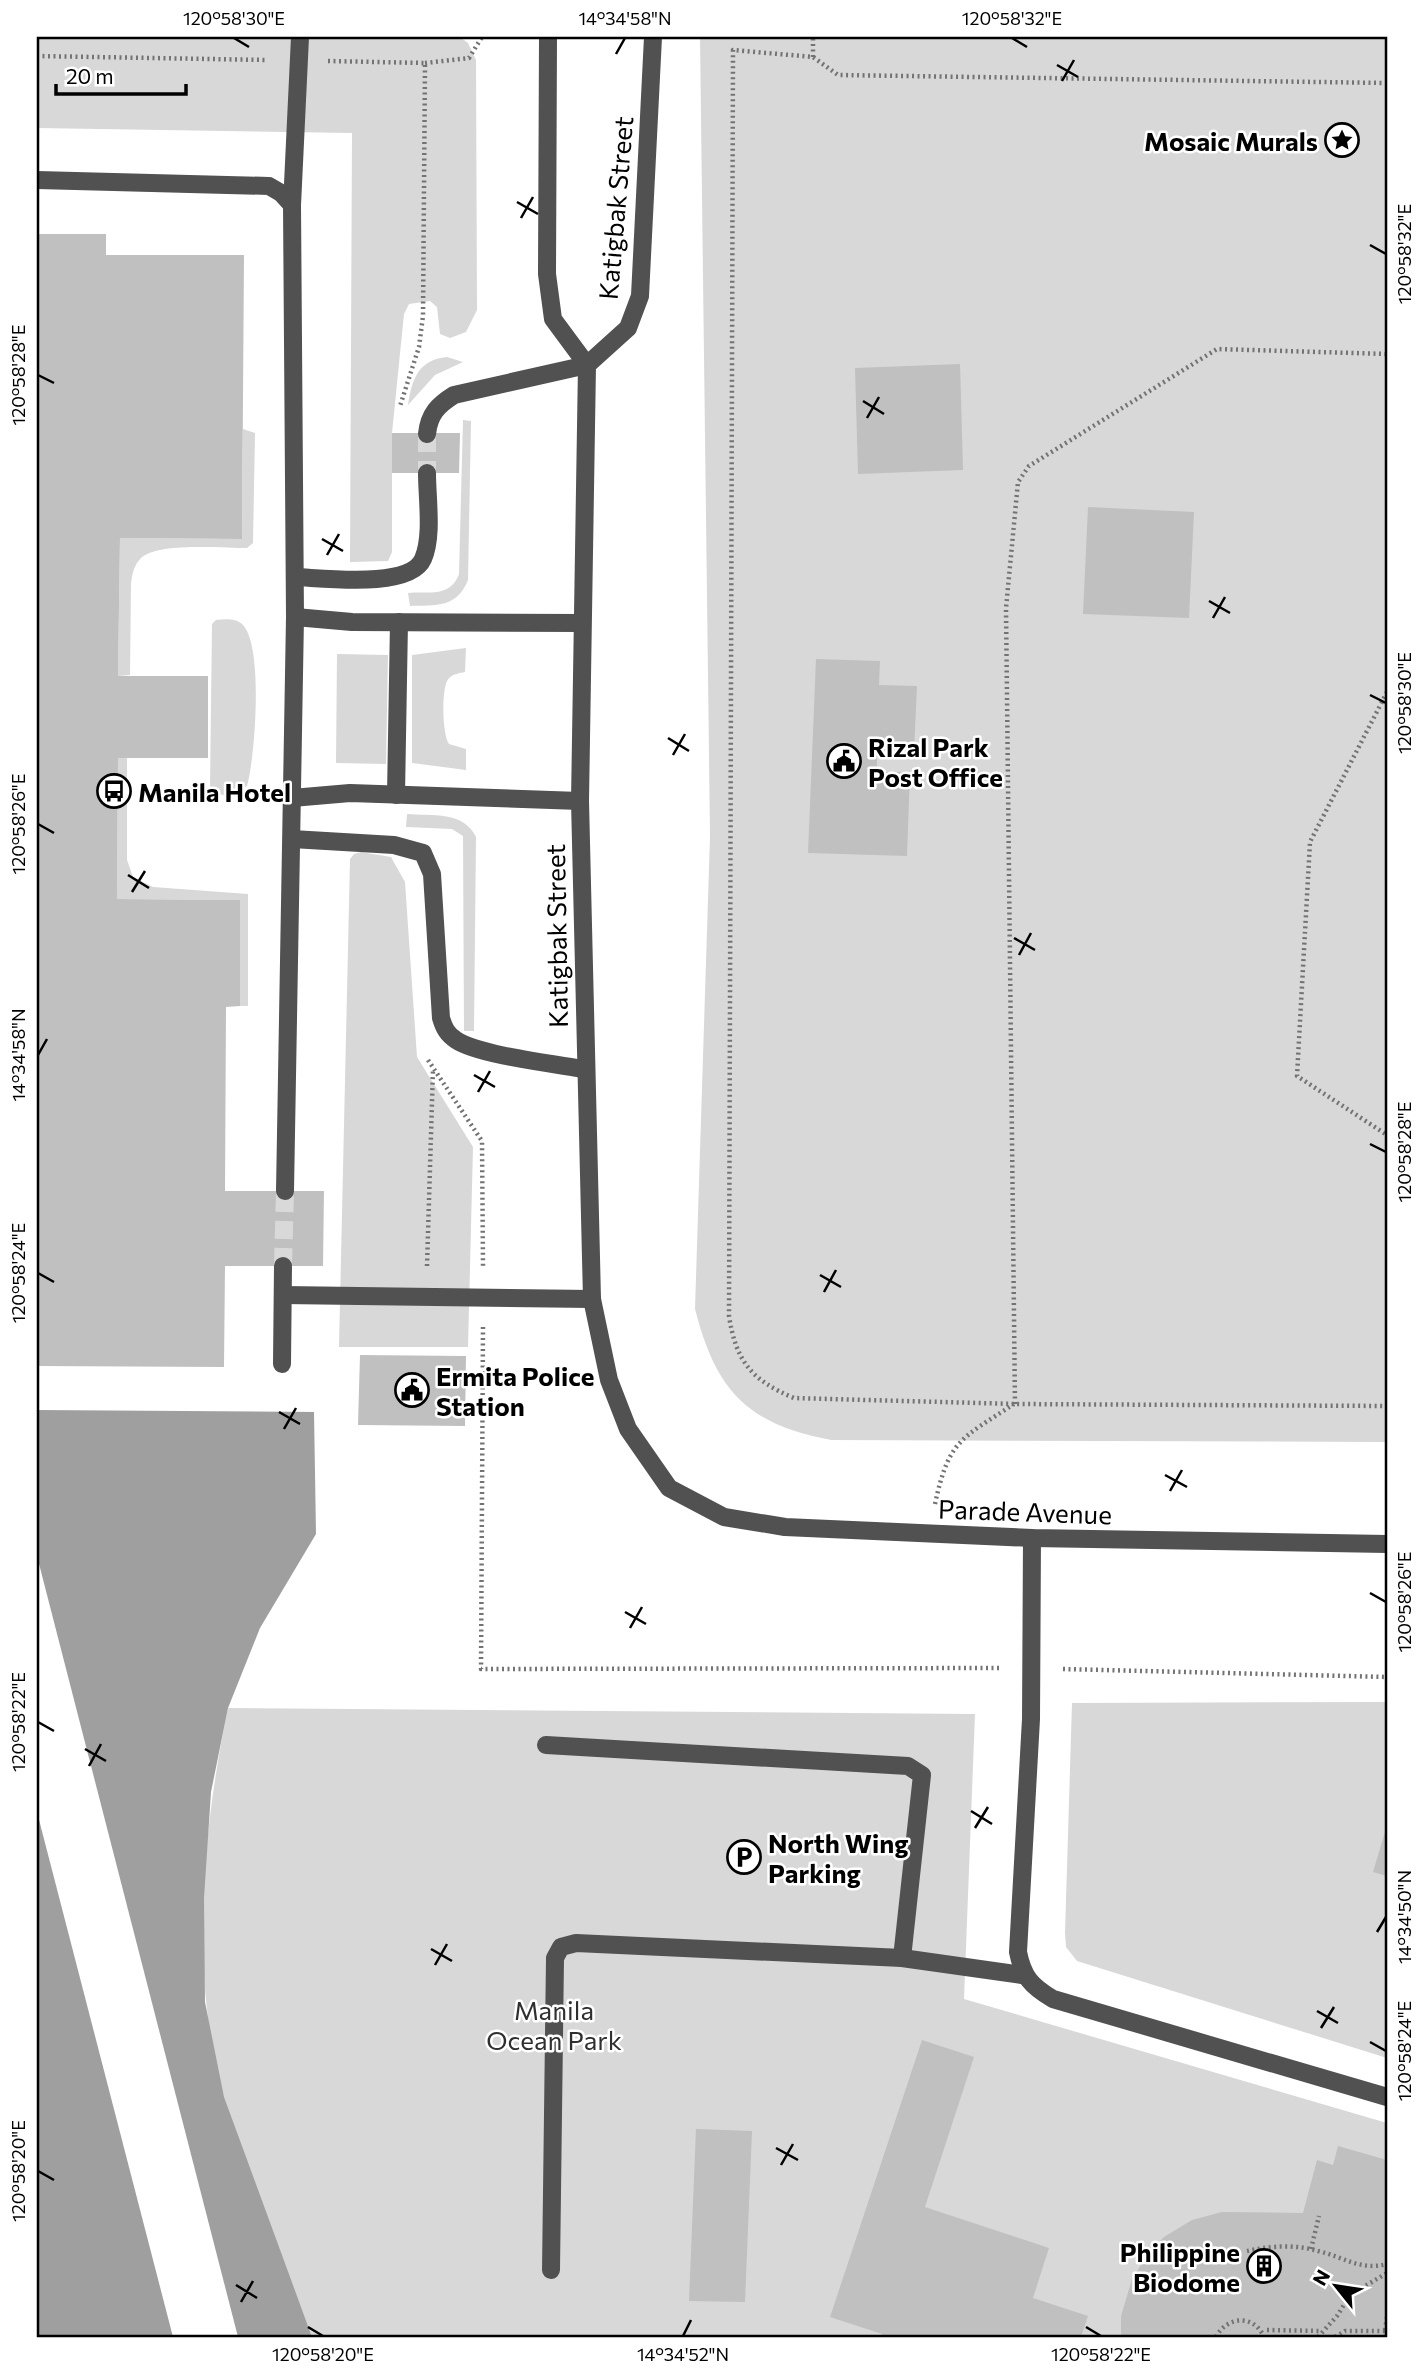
<svg xmlns="http://www.w3.org/2000/svg" width="1424" height="2374" viewBox="0 0 1424 2374" font-family="Commissioner,sans-serif">
<style>
.green{fill:#d8d8d8}
.water{fill:#9f9f9f}
.pier{fill:#fff}
.building{fill:#c0c0c0}
.lines{fill:none;stroke-linecap:round;stroke-linejoin:round}
.minor-tunnel{stroke:#d9d9d9;stroke-width:18;stroke-dasharray:18 9;stroke-linecap:butt}
.path{stroke:#737373;stroke-width:4.5;stroke-dasharray:2 3.5;stroke-linecap:butt}
.minor{stroke:#515151;stroke-width:18}
.ticks{fill:none;stroke:#000;stroke-width:2.5}
.labels{text-anchor:middle;dominant-baseline:central;stroke-width:5;stroke-linejoin:round;paint-order:stroke}
.poi-label{font-size:26px;font-weight:bold;fill:#000;stroke:#fff;text-anchor:start}
.street-label{font-size:26px;fill:#000;stroke:#fff}
.park-label{font-size:26px;fill:#2f2f2f;stroke:#fff}
.neatline{fill:none;stroke:#000;stroke-width:2.5}
.ticks-label{font-size:18px;text-anchor:middle;fill:#000}
</style>
<rect width="100%" height="100%" fill="#fff"/>
<g class="green">
<path d="M37 37H460L468 43 476 60 477 310 466 332 450 338 440 334 437 307 430 301 409 304 404 314 392 433V552L388 561 350 562 352 133 37 128Z"/>
<path d="M700 37H1387V1442L831 1440C747 1424 716 1391 695 1309L710 836Z"/>
<path d="M447 357 463 362 435 375 408 405C412 379 418 360 447 357Z"/>
<path d="M463 420 471 421 468 580C457 608 436 605 410 606L408 593C429 591 450 598 459 574Z"/>
<path d="M243 429 255 433 253 543 247 548C224 548 157 542 141 558 134 565 132 574 131 584L130 675 118 676 120 538 242 539Z"/>
<path d="M216 620C225 619 235 618 242 624 264 644 255 758 247 786L232 796 216 794 210 788 212 624Z"/>
<path d="M466 648 465 672C460 673 453 674 449 678 441 685 442 735 449 744L466 749V770L412 763V655Z"/>
<path d="M337 654 388 655 386 764 336 763Z"/>
<path d="M118 758H127V860L133 877 153 887 248 894V1006H240V900L117 899Z"/>
<path d="M407 814C432 816 464 811 476 837L474 1031H464L463 836 452 829 406 827Z"/>
<path d="M361 852 391 857 405 882 417 1057 473 1147 468 1347H339L350 859 354 854Z"/>
<path d="M1387 1702V2058L1077 1961 1066 1947 1065 1933 1072 1703Z"/>
<path d="M228 1708 975 1714 964 1999 1387 2123V2337H312C283 2258 247 2179 224 2098 189 1972 202 1835 228 1708Z"/>
</g>
<path class="water" d="M37 1410 314 1412 316 1534 260 1628 228 1708 211 1792 204 1898 205 2002 224 2097 312 2337H37Z"/>
<path class="pier" d="M37 1556 238 2337H173L37 1812Z"/>
<g class="building">
<path d="M37 234H106V255H244L242 539 120 538 118 676H208V758H118L117 899 240 900V1006L226 1007 225 1191H324L323 1266H225L224 1367 37 1366Z"/>
<path d="M960 364 963 470 858 474 855 368Z"/>
<path d="M392 433H460L459 473H392Z"/>
<path d="M1088 507 1194 512 1189 618 1083 614Z"/>
<path d="M816 659 880 661 879 685 917 686 914 751 877 750V772H910L907 856 808 853Z"/>
<path d="M360 1355 466 1356 465 1426 358 1425Z"/>
<path d="M1387 1825V1876L1373 1872Z"/>
<path d="M922 2040 974 2057 925 2207 1049 2248 1033 2298 1088 2316 1081 2337H881L882 2334 830 2317Z"/>
<path d="M696 2129 752 2131 745 2302 689 2301Z"/>
<path d="M1338 2146 1387 2160V2337H1121V2316L1132 2279 1149 2252 1164 2237 1192 2220 1222 2212 1303 2213 1317 2160 1333 2165Z"/>
</g>
<g class="lines">
<g class="minor-tunnel">
<path d="M427 434V473"/>
<path d="M283 1266 285 1191"/>
</g>
<g class="path">
<path d="M37 56 267 60"/>
<path d="M813 57V37"/>
<path d="M328 61 425 63 423 316 419 347 400 406"/>
<path d="M425 63 469 58 482 37"/>
<path d="M1387 83 838 75 813 57 733 50 729 1316C736 1361 751 1380 794 1398L1015 1404 1387 1406"/>
<path d="M1387 692 1310 842 1297 1076 1387 1135"/>
<path d="M428 1060 482 1141 483 1266"/>
<path d="M427 1266 433 1069"/>
<path d="M483 1327 481 1669 1001 1668"/>
<path d="M1015 1404 1006 608 1018 482 1029 466 1217 349 1387 354"/>
<path d="M935 1504C949 1439 961 1439 1014 1404"/>
<path d="M1063 1669 1387 1677"/>
<path d="M1311 2249 1319 2216"/>
<path d="M1247 2251C1270 2246 1295 2244 1318 2251 1344 2257 1360 2271 1387 2264"/>
<path d="M1267 2330 1322 2331"/>
<path d="M1385 2330 1387 2317"/>
<path d="M1216 2337C1227 2316 1254 2314 1264 2337"/>
<path d="M1318 2337 1337 2316 1350 2295 1387 2273"/>
<path d="M1335 2337 1345 2331H1387"/>
</g>
<g class="minor">
<path d="M548 37 547 274 553 319 587 365 580 801 592 1299 609 1380 628 1429 669 1488 724 1517 785 1527 1032 1538 1387 1544"/>
<path d="M37 180 269 186 281 193 292 205 295 617 285 1191"/>
<path d="M292 205 300 37"/>
<path d="M587 365 628 328 640 296 653 37"/>
<path d="M427 434C429 414 438 405 454 395L587 365"/>
<path d="M295 577C324 578 410 589 423 559 433 536 427 499 427 473"/>
<path d="M295 617 352 622 582 623"/>
<path d="M396 795 399 622"/>
<path d="M292 798 350 793 580 801"/>
<path d="M292 839 394 845 423 853 432 874 441 1018C444 1028 447 1034 456 1040 478 1055 555 1064 584 1069"/>
<path d="M283 1295 592 1299"/>
<path d="M282 1364 283 1266"/>
<path d="M1032 1538 1031 1719 1018 1952C1023 1977 1031 1986 1053 1999L1387 2097"/>
<path d="M546 1745 908 1766 922 1775 902 1958"/>
<path d="M551 2270 555 1958 561 1947 576 1943 902 1958 1022 1975"/>
</g>
</g>
<path class="ticks" d="M234 38 249 47M1012 38 1027 47M616 54 625 38M1057 65 1078 77M1062 81 1074 60M517 202 538 214M521 218 533 197M1370 245 1386 254M38 375 54 383M863 401 884 414M867 418 879 397M322 539 343 551M327 555 339 534M1209 601 1230 613M1213 618 1225 597M1370 695 1386 703M668 738 689 751M673 755 685 734M38 824 54 833M128 875 149 888M132 892 145 871M1014 938 1035 950M1019 955 1031 933M38 1055 47 1039M474 1075 495 1087M478 1092 490 1071M1370 1144 1386 1152M38 1273 54 1282M820 1275 841 1287M824 1292 836 1270M279 1412 300 1424M284 1429 296 1408M1165 1475 1187 1487M1170 1491 1182 1470M1370 1593 1386 1602M625 1612 646 1624M630 1628 642 1607M38 1722 54 1731M85 1749 106 1761M89 1766 101 1744M971 1811 992 1824M975 1828 988 1807M1377 1932 1386 1917M431 1949 452 1961M435 1965 447 1944M1317 2011 1338 2023M1321 2028 1334 2007M1370 2042 1386 2051M776 2148 798 2160M781 2165 793 2144M38 2171 54 2180M236 2285 257 2298M241 2302 253 2281M308 2327 323 2336M1086 2327 1101 2336M683 2336 691 2320"/>
<defs>
<g id="sight-ring" transform="scale(1.75)"><circle r="9.5" fill="#fff" stroke="#000" stroke-width="1.5"/><path d="M0-6L1.8-2.2L6-1.7L2.9 1.2L3.7 5.4L0 3.3L-3.7 5.4L-2.9 1.2L-6-1.7L-1.8-2.2Z" fill="#000"/></g>
<g id="civic-ring" transform="scale(1.75)"><circle r="9.5" fill="#fff" stroke="#000" stroke-width="1.5"/><path d="M-.6-6.5H3V-4.5H.6V-3L4-1V1h2V6H-6V1h2V-1L-.6-3ZM-1.2 2.5V6h2.4V2.5Z" fill="#000"/></g>
<g id="bus-ring" transform="scale(1.75)"><circle r="9.5" fill="#fff" stroke="#000" stroke-width="1.5"/><path d="M-5-6H5V4H4V6H2V4H-2V6H-4V4H-5ZM-3.5-4V0h7V-4ZM-3.5 1.2v1.5H-2V1.2ZM2 1.2v1.5H3.5V1.2Z" fill="#000"/></g>
<g id="parking-ring" transform="scale(1.75)"><circle r="9.5" fill="#fff" stroke="#000" stroke-width="1.5"/><path d="M-3.5-5.5H1a3.5 3.5 0 0 1 0 7H-1V5.5H-3.5ZM-1-3.4V-.6H.8a1.4 1.4 0 0 0 0-2.8Z" fill="#000"/></g>
<g id="building-ring" transform="scale(1.75)"><circle r="9.5" fill="#fff" stroke="#000" stroke-width="1.5"/><path d="M-4-6H4V6H1V3H-1V6H-4ZM-2.5-4.3h1.7v1.8h-1.7ZM.8-4.3h1.7v1.8H.8ZM-2.5-1h1.7V.8h-1.7ZM.8-1h1.7V.8H.8Z" fill="#000"/></g>
</defs>
<g fill-rule="evenodd">
<use href="#sight-ring" x="1342" y="140"/>
<use href="#civic-ring" x="844" y="761"/>
<use href="#bus-ring" x="114" y="791"/>
<use href="#civic-ring" x="412" y="1390"/>
<use href="#parking-ring" x="744" y="1857"/>
<use href="#building-ring" x="1264" y="2266"/>
</g>
<g class="labels">
<g class="poi-label">
<text x="1318" y="140" text-anchor="end">Mosaic Murals</text>
<text x="868" y="746">Rizal Park<tspan x="868" dy="30">Post Office</tspan></text>
<text x="138" y="791">Manila Hotel</text>
<text x="436" y="1375">Ermita Police<tspan x="436" dy="30">Station</tspan></text>
<text x="768" y="1842">North Wing<tspan x="768" dy="30">Parking</tspan></text>
<text x="1240" y="2251" text-anchor="end">Philippine<tspan x="1240" dy="30">Biodome</tspan></text>
</g>
<g class="street-label">
<text transform="translate(615 208) rotate(-85)">Katigbak Street</text>
<text transform="translate(556 936) rotate(-91)">Katigbak Street</text>
<text transform="translate(1025 1511) rotate(2)">Parade Avenue</text>
</g>
<g class="park-label">
<text x="554" y="2009">Manila<tspan x="554" dy="30">Ocean Park</tspan></text>
</g>
</g>
<rect width="1424" height="2374" fill="none" stroke="#ffffff" stroke-width="77"/>
<g transform="translate(1336 2286) rotate(300)" stroke="#ffffff" stroke-width="5" paint-order="stroke">
<path d="M0-5L12 26L0 18L-12 26Z" fill="#000000"/>
<text y="-10" font-size="19" font-weight="bold" text-anchor="middle" fill="#000000">N</text>
</g>
<path d="M56 84v10h130v-10" fill="none" stroke="#000000" stroke-width="3.5"/>
<text x="66" y="84" font-size="21" fill="#000000" stroke="#ffffff" stroke-width="5" paint-order="stroke">20 m</text>
<rect x="38" y="38" width="1348" height="2298" class="neatline"/>
<g class="ticks-label">
<text x="234" y="25">120°58'30"E</text>
<text x="625" y="25">14°34'58"N</text>
<text x="1012" y="25">120°58'32"E</text>
<text transform="translate(1405 254) rotate(-90)" y="6">120°58'32"E</text>
<text transform="translate(19 375) rotate(-90)" y="6">120°58'28"E</text>
<text transform="translate(1405 703) rotate(-90)" y="6">120°58'30"E</text>
<text transform="translate(19 824) rotate(-90)" y="6">120°58'26"E</text>
<text transform="translate(19 1055) rotate(-90)" y="6">14°34'58"N</text>
<text transform="translate(1405 1152) rotate(-90)" y="6">120°58'28"E</text>
<text transform="translate(19 1273) rotate(-90)" y="6">120°58'24"E</text>
<text transform="translate(1405 1602) rotate(-90)" y="6">120°58'26"E</text>
<text transform="translate(19 1722) rotate(-90)" y="6">120°58'22"E</text>
<text transform="translate(1405 1917) rotate(-90)" y="6">14°34'50"N</text>
<text transform="translate(1405 2051) rotate(-90)" y="6">120°58'24"E</text>
<text transform="translate(19 2171) rotate(-90)" y="6">120°58'20"E</text>
<text x="323" y="2361">120°58'20"E</text>
<text x="683" y="2361">14°34'52"N</text>
<text x="1101" y="2361">120°58'22"E</text>
</g>
</svg>
